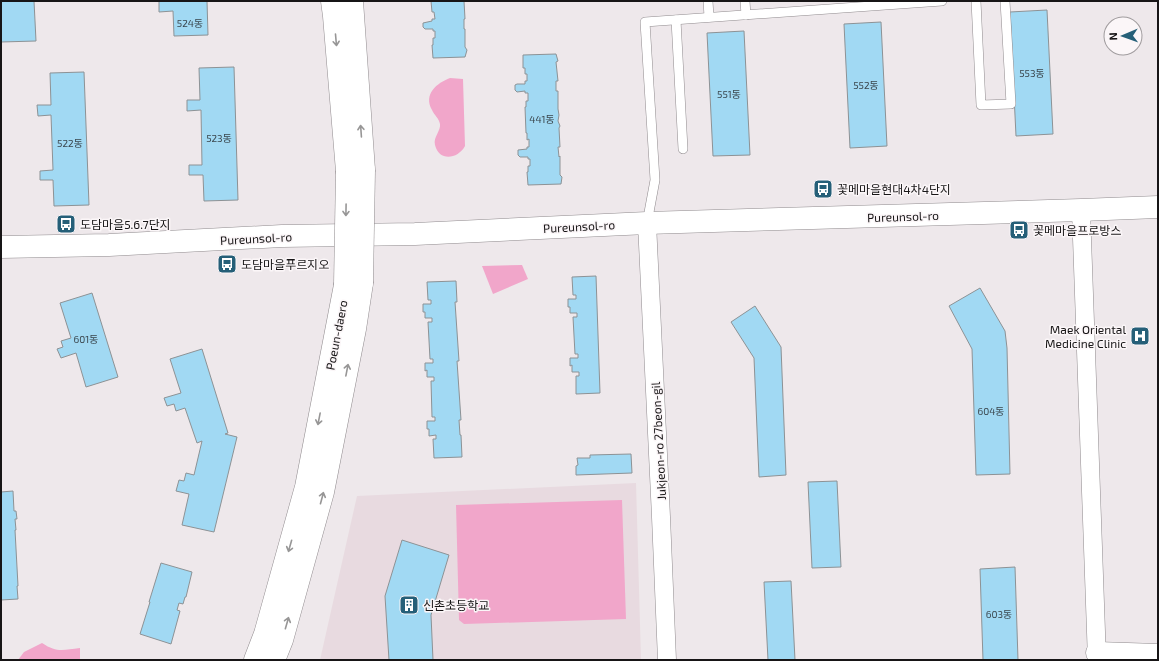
<svg xmlns="http://www.w3.org/2000/svg" width="1159" height="661" viewBox="0 0 1159 661" font-family="'Exo 2','Noto Sans KR',sans-serif">
<style>
.built{fill:#e8dae0}
.green{fill:#f1a6ca}
.building{fill:#a1d9f3;stroke:#8d9295}
.lines{fill:none;stroke-linecap:round;stroke-linejoin:round}
.lane-casing{stroke:#908b8e;stroke-width:10}
.street-casing{stroke:#908b8e;stroke-width:19}
.secondary-casing{stroke:#908b8e;stroke-width:23}
.highway-casing{stroke:#908b8e;stroke-width:23}
.lane{stroke:#fff;stroke-width:9}
.street{stroke:#fff;stroke-width:18}
.secondary{stroke:#fff;stroke-width:22}
.highway{stroke:#fff;stroke-width:22}
.highway-bridge-casing{stroke:#908b8e;stroke-width:23;stroke-linecap:butt}
.highway-bridge{stroke:#fff;stroke-width:22}
.oneway{stroke:#979696}
.labels{text-anchor:middle;dominant-baseline:central;stroke-width:3;stroke-linejoin:round;paint-order:stroke}
.number-label{font-size:10px;fill:#3a464d}
.poi-label{font-size:12px;fill:#171516;stroke:#fbf6f8;text-anchor:start}
.street-label{font-size:12px;fill:#171516;stroke:#fbf6f8}
</style>
<rect width="100%" height="100%" fill="#eee8eb"/>
<path class="built" d="M636 483 641 660H320L357 496Z"/>
<g class="green">
<path d="M450 78 463 79 465 146C458 159 439 162 435 145 433 137 441 131 440 124 439 118 434 115 432 110 423 94 437 83 450 78Z"/>
<path d="M522 265 528 279 493 294 482 266Z"/>
<path d="M622 500 626 619 464 624 459 620 456 505Z"/>
<path d="M42 643C57 653 63 650 80 648V660H18L24 652Z"/>
</g>
<g class="building">
<path d="M1 1H34L36 41 1 42Z"/>
<path d="M159 1H207L208 35 174 36 173 11 159 12Z"/>
<path d="M431 1H464L465 19H464V29H465V47L467 50 465 57 433 58 432 45H433V38H435V31H433V29H425L423 27V23L432 21V19H435L434 12H432Z"/>
<path d="M1047 10 1053 134 1016 136 1010 12Z"/>
<path d="M881 22 887 146 850 148 844 24Z"/>
<path d="M744 31 750 155 713 156 707 33Z"/>
<path d="M556 54 558 61 556 62 558 81H556V91H558V109L559 115 558 121 560 126 559 128 560 147H558L559 157 560 156V175L562 177 561 184 528 185 527 172H528V166H530V159H528V157H520L518 155V150L527 149V147H529V139L527 140V133H526L525 107H526V101H528V93H525V91L517 92 515 90V85L517 84H525V81H527V74H525V68H523V55Z"/>
<path d="M234 67 238 200 204 201 203 175H189V165H202L201 110 187 111V100H200L199 68Z"/>
<path d="M84 72 89 205 54 206 53 180H40V171L53 170 51 115 38 116 37 105H51L50 73Z"/>
<path d="M596 276 600 393 576 394V376H579V372H572V365L570 366V358H578V354H575L573 317H577V313H570V307H568V299H576V295H573L572 277Z"/>
<path d="M456 281 457 302H455L459 361H457L461 420H459L460 435H461L462 457 434 458 433 439H436V435L429 436V429H427V421H435V417H432L431 381H434V377H427V370L425 371V363H433V359H430L428 322H432V318H425V312H423V304H431V300H428L427 282Z"/>
<path d="M980 288 1005 331 1007 348 1010 474 976 475 972 349 949 306Z"/>
<path d="M92 293 118 377 86 387 76 353 61 358 57 349 63 347 61 341 71 338 60 303Z"/>
<path d="M755 306 781 347 786 475 759 477 754 358 731 322Z"/>
<path d="M202 349 228 433 225 434 237 437 214 532 182 525 189 494 176 491 179 480 184 481 186 473 194 475 202 441 197 443 185 408 176 411 174 404 167 406 164 398 181 393 170 359Z"/>
<path d="M631 454 632 473 576 475V466L578 465 577 458H590V455Z"/>
<path d="M837 481 841 567 812 568 808 482Z"/>
<path d="M13 491 14 511H16L17 519H15L16 530H15L18 586H17L18 599 1 600V492Z"/>
<path d="M402 540 449 555 431 615 433 660H389L385 596Z"/>
<path d="M161 563 192 572 186 597H185L183 604 179 603 177 610 180 611 171 644 140 634 150 602H149Z"/>
<path d="M1015 567 1018 660H983L980 569Z"/>
<path d="M791 581 795 660H768L764 582Z"/>
</g>
<g class="lines">
<g class="lane-casing">
<g id="lane">
<path d="M708 1 709 17"/>
<path d="M745 1 746 15"/>
<path d="M976 1 981 105 1011 104 1005 1"/>
<path d="M676 20 683 149"/>
<path d="M647 223 655 180 645 22 942 1"/>
</g>
</g>
<g class="street-casing">
<g id="street">
<path d="M1081 210 1097 660"/>
<path d="M647 223 661 517 667 660"/>
</g>
</g>
<g class="secondary-casing">
<g id="secondary">
<path d="M1 247 109 245 282 236 415 234 647 223 1081 210 1158 207"/>
<path d="M1097 653 1158 655"/>
</g>
</g>
<g class="highway-casing">
<g id="highway">
<path d="M332 1 334 16 347 171"/>
<path d="M352 1 364 170"/>
<path d="M255 660 265 634 306 487 345 285"/>
<path d="M274 660 282 640 323 492 355 329 362 283"/>
</g>
</g>
<use href="#lane" class="lane"/>
<use href="#street" class="street"/>
<use href="#secondary" class="secondary"/>
<use href="#highway" class="highway"/>
<g class="highway-bridge-casing">
<g id="highway-bridge">
<path d="M362 283 364 170"/>
<path d="M345 285 347 171"/>
</g>
</g>
<use href="#highway-bridge" class="highway-bridge"/>
</g>
<defs><path id="oneway-shaft" d="M-6 0H5M1.5-3L5.5 0L1.5 3" fill="none" stroke-width="1.6" stroke-linecap="round" stroke-linejoin="round"/></defs>
<g class="oneway">
<use href="#oneway-shaft" transform="translate(336 40) rotate(85)"/>
<use href="#oneway-shaft" transform="translate(361 131) rotate(-94)"/>
<use href="#oneway-shaft" transform="translate(346 210) rotate(91)"/>
<use href="#oneway-shaft" transform="translate(347 370) rotate(-79)"/>
<use href="#oneway-shaft" transform="translate(319 419) rotate(101)"/>
<use href="#oneway-shaft" transform="translate(322 498) rotate(-75)"/>
<use href="#oneway-shaft" transform="translate(290 546) rotate(106)"/>
<use href="#oneway-shaft" transform="translate(287 623) rotate(-74)"/>
</g>
<defs>
<g id="bus-square" transform="scale(1)"><rect x="-9" y="-9" width="18" height="18" rx="4" fill="#255f78" stroke="#fbf6f8"/><path d="M-5-6H5V4H4V6H2V4H-2V6H-4V4H-5ZM-3.5-4V0h7V-4ZM-3.5 1.2v1.5H-2V1.2ZM2 1.2v1.5H3.5V1.2Z" fill="#fff"/></g>
<g id="hospital-square" transform="scale(1)"><rect x="-9" y="-9" width="18" height="18" rx="4" fill="#255f78" stroke="#fbf6f8"/><path d="M-5-5h3v3.5h4V-5h3V5h-3V1.5h-4V5h-3Z" fill="#fff"/></g>
<g id="building-square" transform="scale(1)"><rect x="-9" y="-9" width="18" height="18" rx="4" fill="#255f78" stroke="#fbf6f8"/><path d="M-4-6H4V6H1V3H-1V6H-4ZM-2.5-4.3h1.7v1.8h-1.7ZM.8-4.3h1.7v1.8H.8ZM-2.5-1h1.7V.8h-1.7ZM.8-1h1.7V.8H.8Z" fill="#fff"/></g>
</defs>
<g fill-rule="evenodd">
<use href="#bus-square" x="823" y="189"/>
<use href="#bus-square" x="66" y="224"/>
<use href="#bus-square" x="1019" y="230"/>
<use href="#bus-square" x="227" y="264"/>
<use href="#hospital-square" x="1140" y="336"/>
<use href="#building-square" x="409" y="605"/>
</g>
<g class="labels">
<g class="number-label">
<text x="190" y="23">524동</text>
<text x="1032" y="73">553동</text>
<text x="866" y="85">552동</text>
<text x="729" y="94">551동</text>
<text x="542" y="119">441동</text>
<text x="219" y="138">523동</text>
<text x="70" y="143">522동</text>
<text x="86" y="339">601동</text>
<text x="991" y="411">604동</text>
<text x="999" y="614">603동</text>
</g>
<g class="poi-label">
<text x="837" y="189">꽃메마을현대4차4단지</text>
<text x="80" y="224">도담마을5.6.7단지</text>
<text x="1033" y="230">꽃메마을프로방스</text>
<text x="241" y="264">도담마을푸르지오</text>
<text x="1126" y="329" text-anchor="end">Maek Oriental<tspan x="1126" dy="14">Medicine Clinic</tspan></text>
<text x="423" y="605">신촌초등학교</text>
</g>
<g class="street-label">
<text transform="translate(903 216) rotate(-2)">Pureunsol-ro</text>
<text transform="translate(579 226) rotate(-3)">Pureunsol-ro</text>
<text transform="translate(256 238) rotate(-3)">Pureunsol-ro</text>
<text transform="translate(336 335) rotate(-79)">Poeun-daero</text>
<text transform="translate(658 441) rotate(-93)">Jukjeon-ro 27beon-gil</text>
</g>
</g>
<rect width="1159" height="661" fill="none" stroke="#171516" stroke-width="4"/>
<g transform="translate(1123 36) rotate(268)"><circle r="19" fill="#fbf6f8" stroke="#a09c9e"/>
<path d="M0-3L7 15L0 10L-7 15Z" fill="#255f78"/>
<text y="-6" font-size="11" font-weight="bold" text-anchor="middle" fill="#171516">N</text>
</g>
</svg>
